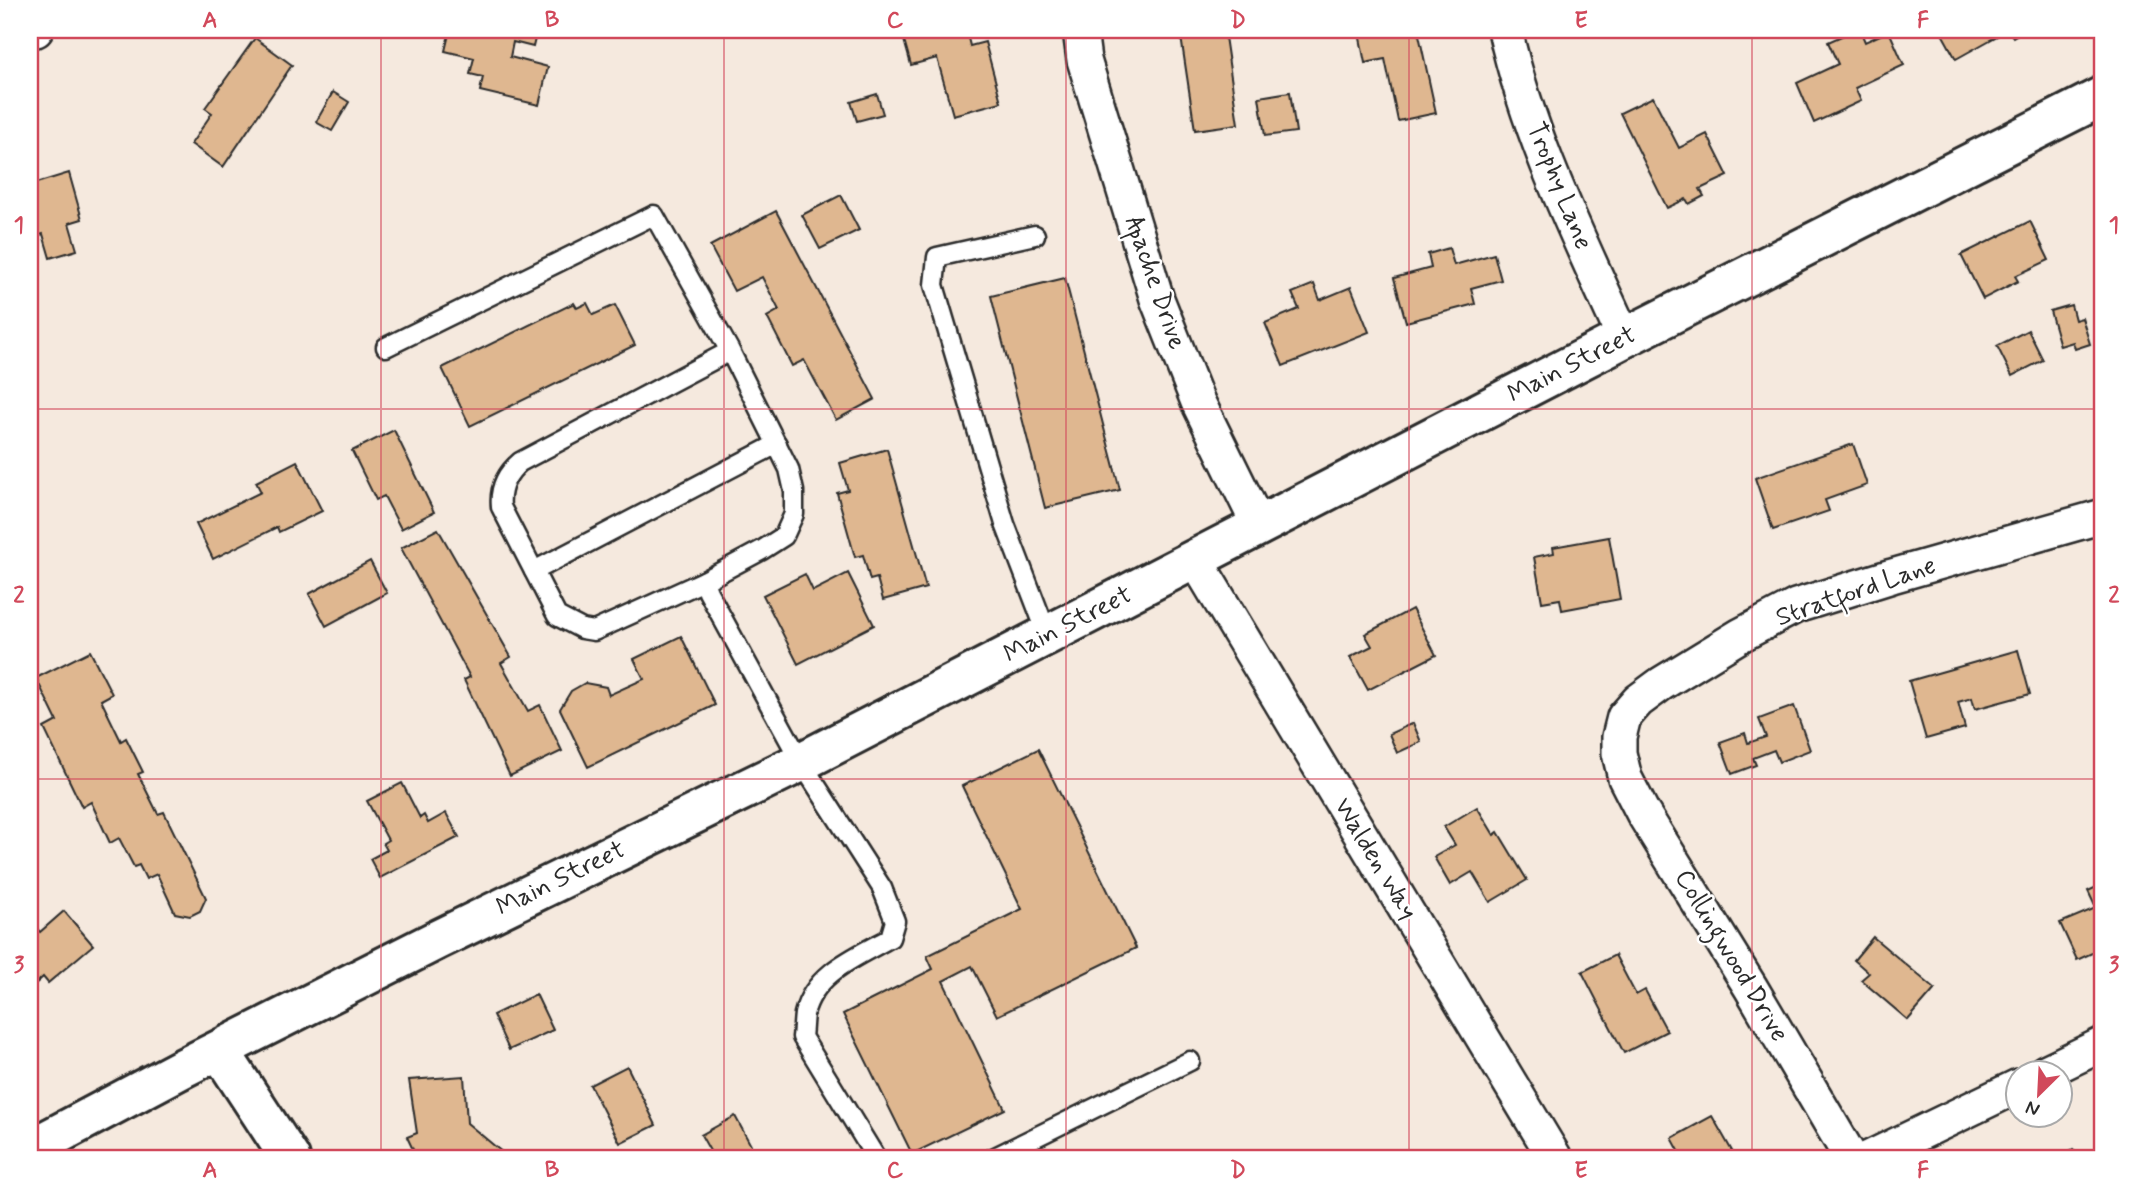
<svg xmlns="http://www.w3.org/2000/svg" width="2133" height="1188" viewBox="0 0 2133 1188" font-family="Mynerve,sans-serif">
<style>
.building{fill:#dfb790;stroke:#2b2b2b;stroke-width:2}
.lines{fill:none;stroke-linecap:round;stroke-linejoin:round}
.service-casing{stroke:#2b2b2b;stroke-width:23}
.minor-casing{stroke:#2b2b2b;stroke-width:38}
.tertiary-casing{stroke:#2b2b2b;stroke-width:44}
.secondary-casing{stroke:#2b2b2b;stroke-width:44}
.service{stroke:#fff;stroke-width:18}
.minor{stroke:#fff;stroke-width:33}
.tertiary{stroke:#fff;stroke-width:38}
.secondary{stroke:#fff;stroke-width:38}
.grid{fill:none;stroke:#d1495b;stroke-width:2;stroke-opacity:0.55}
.labels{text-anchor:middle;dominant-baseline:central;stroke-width:5;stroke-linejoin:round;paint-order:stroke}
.street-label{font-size:26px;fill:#2b2b2b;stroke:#fff}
.neatline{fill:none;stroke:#d1495b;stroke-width:2.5}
.grid-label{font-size:23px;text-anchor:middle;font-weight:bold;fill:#d1495b}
</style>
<rect width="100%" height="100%" fill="#f5e9de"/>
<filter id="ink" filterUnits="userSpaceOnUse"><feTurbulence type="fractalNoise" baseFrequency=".0143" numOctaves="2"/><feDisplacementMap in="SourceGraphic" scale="14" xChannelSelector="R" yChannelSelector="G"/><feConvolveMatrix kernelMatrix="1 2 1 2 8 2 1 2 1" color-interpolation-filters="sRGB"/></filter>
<g filter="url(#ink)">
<g class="building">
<path d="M450 30H537L533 47 513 42 510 57 548 67 539 105 480 91 483 77 470 74 474 58 445 51Z"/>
<path d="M932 30H966L970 46 985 42 1001 102 953 115 937 58 911 65 904 40 933 32Z"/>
<path d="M1180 30H1224L1238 124 1195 130Z"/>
<path d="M1373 30H1418L1436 113 1398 121 1385 59 1365 63 1359 33Z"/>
<path d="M1855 30H1860L1865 42 1889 31 1904 65 1855 88 1861 101 1814 123 1797 83 1838 64 1828 42Z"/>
<path d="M1940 30H2025L2013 37 2008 30 1956 59Z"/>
<path d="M255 38 292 65 223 167 191 144 212 113 205 108Z"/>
<path d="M333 92 349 102 332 131 316 122Z"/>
<path d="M1290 92 1296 132 1265 136 1259 97Z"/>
<path d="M877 94 883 114 857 121 851 102Z"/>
<path d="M1653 97 1679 148 1707 134 1728 176 1700 189 1704 196 1689 204 1686 199 1667 208 1620 113Z"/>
<path d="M69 173 82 219 69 223 77 250 50 258 43 234 30 238V185Z"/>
<path d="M841 195 859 230 820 249 802 215Z"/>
<path d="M776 211 875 399 836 420 804 360 792 366 767 317 779 310 762 277 734 291 710 246Z"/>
<path d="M2030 221 2049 260 2015 276 2018 281 1983 299 1961 255Z"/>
<path d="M1449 248 1454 265 1494 254 1501 280 1471 288 1475 304 1406 322 1394 278 1431 268 1428 254Z"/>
<path d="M1065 278 1120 490 1045 508 991 296Z"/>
<path d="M1314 284 1320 300 1351 287 1369 332 1283 366 1265 323 1299 309 1292 293Z"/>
<path d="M574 303 577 308 587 303 593 315 615 305 635 345 470 426 442 368Z"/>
<path d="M2071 305 2075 320 2082 318 2090 344 2075 349 2073 342 2060 346 2050 311Z"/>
<path d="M2028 330 2043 360 2012 376 1997 346Z"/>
<path d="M394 430 434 512 401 529 384 496 376 500 352 451Z"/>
<path d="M1853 444 1867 485 1825 500 1829 511 1773 530 1755 478Z"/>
<path d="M887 449 926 588 883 600 877 578 870 580 863 555 855 557 837 493 848 490 840 463Z"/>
<path d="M297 461 322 511 279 532 277 527 213 559 196 524 261 492 256 482Z"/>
<path d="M438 529 511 657 501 663 528 711 540 705 562 751 510 776 464 680 470 677 401 548Z"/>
<path d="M1609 537 1620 599 1562 610 1560 599 1542 602 1534 557 1554 553 1553 547Z"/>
<path d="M370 561 387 593 326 626 309 594Z"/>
<path d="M848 573 874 625 798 664 763 595 805 574 813 591Z"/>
<path d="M1412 609 1436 655 1368 690 1350 657 1372 646 1365 634Z"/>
<path d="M681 636 715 705 588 767 560 709 571 691 585 683 606 687 609 695 644 679 634 659Z"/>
<path d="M2018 650 2030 694 1975 709 1972 698 1958 702 1965 728 1926 739 1909 681Z"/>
<path d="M90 651 112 694 101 700 121 741 126 738 143 772 138 774 158 814 164 812 206 898 200 911 190 916 175 913 157 874 146 879 139 865 134 867 119 838 110 843 91 802 82 807 44 728 57 721 36 678Z"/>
<path d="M1794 706 1810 750 1779 762 1774 750 1753 758 1756 765 1732 774 1720 742 1745 733 1748 743 1766 737 1759 719Z"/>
<path d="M1413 723 1421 742 1397 753 1389 734Z"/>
<path d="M1038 749 1136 948 997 1016 972 966 943 981 1005 1109 912 1154 843 1014 933 969 927 956 1022 909 962 786Z"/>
<path d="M402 783 420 818 424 815 428 823 446 813 459 837 380 878 370 859 387 850 383 843 388 840 367 801Z"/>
<path d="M1477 807 1494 835 1498 832 1527 880 1490 902 1472 872 1450 885 1434 857 1455 845 1444 827Z"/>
<path d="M2103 884V948L2077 960 2060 923 2096 908 2088 891Z"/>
<path d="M64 911 93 945 48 983 43 977 30 989V921L40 932Z"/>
<path d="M1873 937 1935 989 1908 1020 1861 980 1869 973 1854 960Z"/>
<path d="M1615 955 1636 995 1645 990 1667 1031 1624 1053 1582 972Z"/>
<path d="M536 994 553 1030 509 1050 493 1015Z"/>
<path d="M627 1066 656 1125 620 1143 590 1085Z"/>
<path d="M464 1076 467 1123 509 1158H417L407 1137 417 1133 409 1080Z"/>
<path d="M735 1116 754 1151 740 1158H714L701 1135Z"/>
<path d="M1712 1116 1736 1158H1683L1672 1138Z"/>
<path d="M2073 1149 2079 1158H2058Z"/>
</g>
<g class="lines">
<g class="service-casing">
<g id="service">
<path d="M1035 235 937 257 934 285 1005 524 1048 636"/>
<path d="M386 347 654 215 730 351 789 469 794 491V514L784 536 762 550 704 581 594 631 582 629 557 616 501 507C499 488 506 474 520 462L730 351"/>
<path d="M534 571 777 444"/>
<path d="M704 581 708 592 801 762 882 888 895 921 890 938C856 957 814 973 804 1014 803 1021 803 1030 802 1037L876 1158"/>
<path d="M993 1158 1190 1061"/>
</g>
</g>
<g class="minor-casing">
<g id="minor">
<path d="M1080 30 1084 60 1157 299 1198 402 1259 526"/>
<path d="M1505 30C1529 138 1579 238 1624 338"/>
<path d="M30 31 36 30"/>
<path d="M1195 559 1555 1158"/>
<path d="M2045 1072 2103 1044"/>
<path d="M1851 1158 1751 988 1643 813 1625 778 1619 753V737L1624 717 1638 701 1661 684 1741 635 1796 606 1892 576 2103 516"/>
<path d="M1869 1158 2018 1086"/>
</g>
</g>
<g class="tertiary-casing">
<path id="tertiary" d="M220 1051 290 1158"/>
</g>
<g class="secondary-casing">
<path id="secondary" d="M30 1149 183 1068 437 940 801 762 1624 338 2103 96"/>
</g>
<use href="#service" class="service"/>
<use href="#minor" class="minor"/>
<use href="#tertiary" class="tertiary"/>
<use href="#secondary" class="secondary"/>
</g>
</g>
<path class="grid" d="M381 30V1158M724 30V1158M1066 30V1158M1409 30V1158M1752 30V1158M30 409H2103M30 779H2103"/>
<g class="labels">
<g class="street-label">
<text transform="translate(1559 186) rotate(68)">Trophy Lane</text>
<text transform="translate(1155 283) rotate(71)">Apache Drive</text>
<text transform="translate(1572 365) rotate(-27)">Main Street</text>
<text transform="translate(1856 592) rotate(-19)">Stratford Lane</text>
<text transform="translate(1068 625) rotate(-27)">Main Street</text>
<text transform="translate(1375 859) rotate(59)">Walden Way</text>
<text transform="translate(561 879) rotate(-26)">Main Street</text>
<text transform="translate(1731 956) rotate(59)">Collingwood Drive</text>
</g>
</g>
<rect width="2133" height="1188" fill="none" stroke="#fff" stroke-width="77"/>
<g transform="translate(2039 1094) rotate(204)"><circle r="33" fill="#ffffff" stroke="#aaaaaa" stroke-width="2"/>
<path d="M0-5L12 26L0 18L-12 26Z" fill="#d1495b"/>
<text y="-10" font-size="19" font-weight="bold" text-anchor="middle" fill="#2b2b2b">N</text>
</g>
<rect x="38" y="38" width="2056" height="1112" class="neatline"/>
<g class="grid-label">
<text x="210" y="27">A</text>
<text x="552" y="27">B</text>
<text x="895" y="27">C</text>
<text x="1238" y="27">D</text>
<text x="1581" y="27">E</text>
<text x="1923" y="27">F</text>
<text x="19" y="232">1</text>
<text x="2114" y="232">1</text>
<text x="19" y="602">2</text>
<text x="2114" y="602">2</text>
<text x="19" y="972">3</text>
<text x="2114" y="972">3</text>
<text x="210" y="1177">A</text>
<text x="552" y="1177">B</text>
<text x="895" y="1177">C</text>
<text x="1238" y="1177">D</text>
<text x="1581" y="1177">E</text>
<text x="1923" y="1177">F</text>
</g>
</svg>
